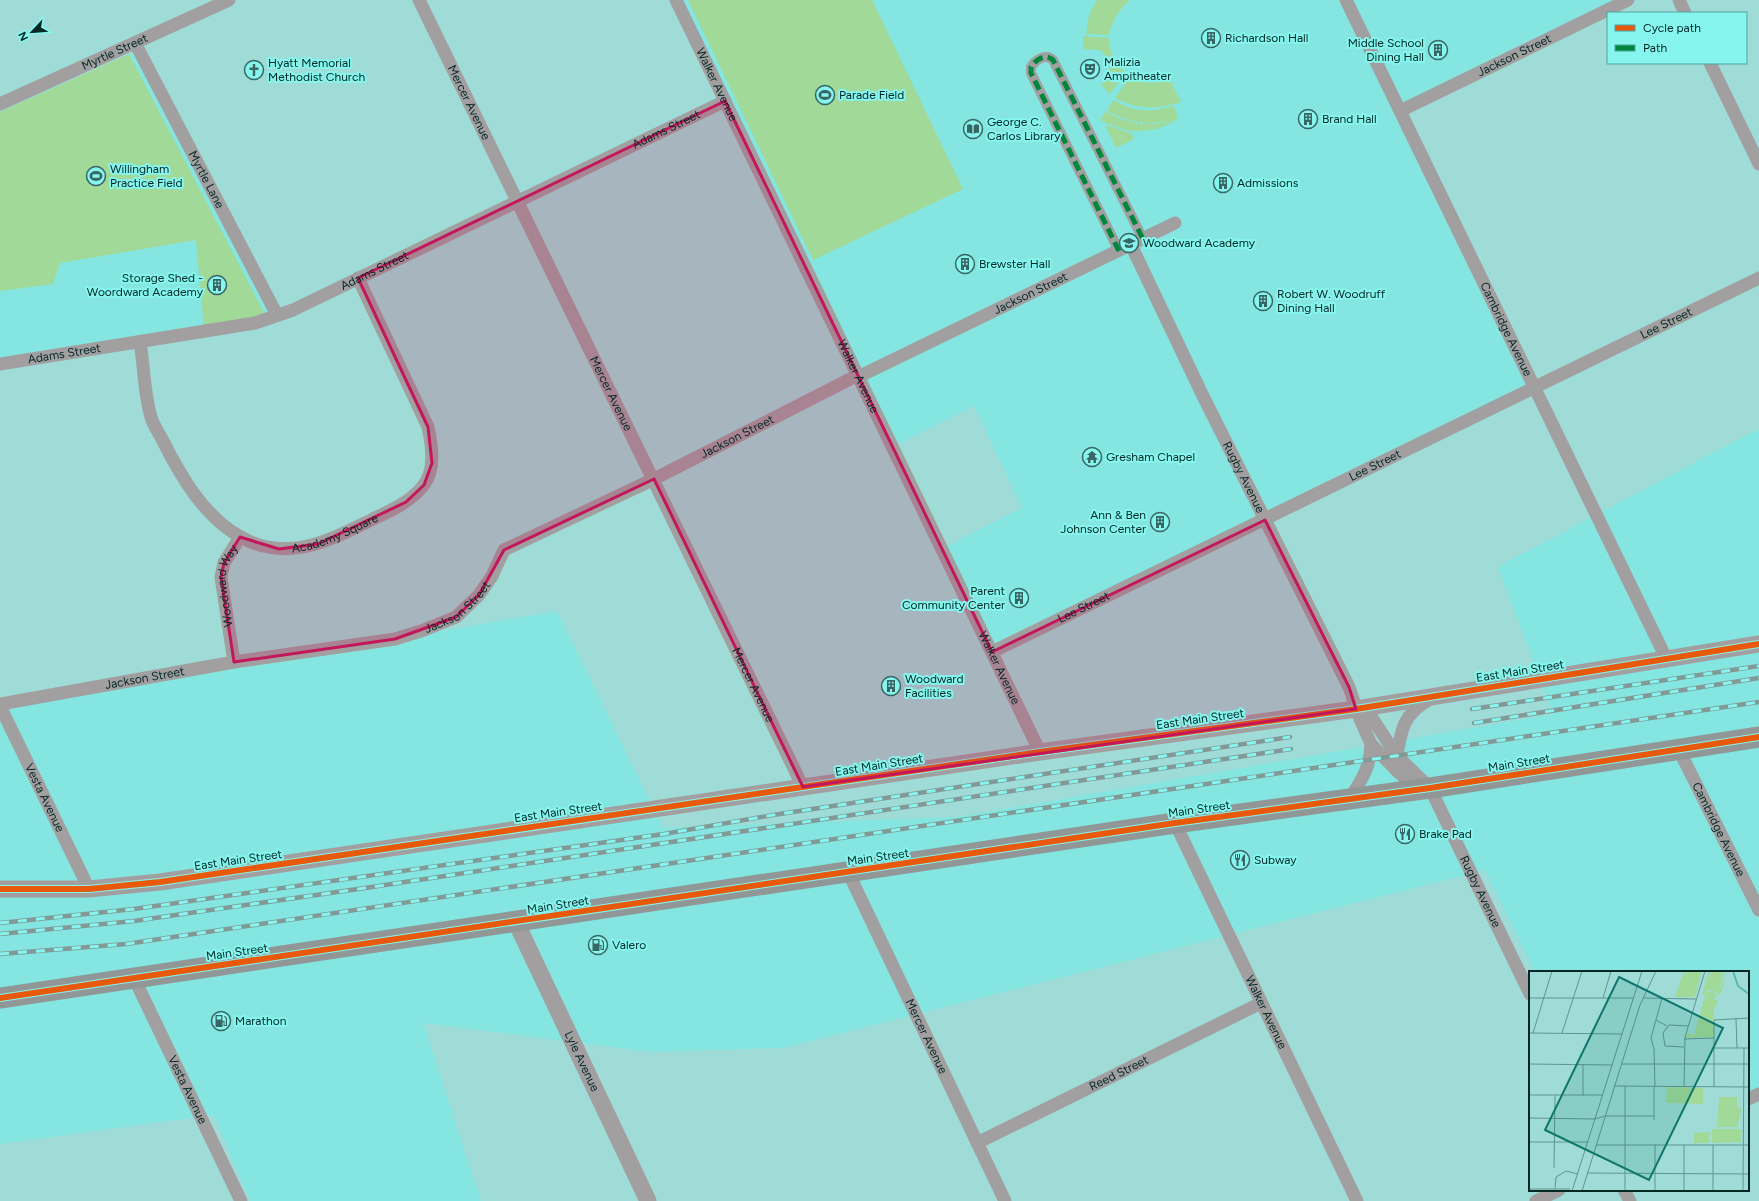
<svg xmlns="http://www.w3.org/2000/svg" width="1759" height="1201" viewBox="0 0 1759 1201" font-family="Figtree,sans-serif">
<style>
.built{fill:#85e5e0}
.green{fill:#a1d998}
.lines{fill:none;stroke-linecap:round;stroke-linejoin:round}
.pedestrian{stroke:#a29fa0;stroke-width:10}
.minor{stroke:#a29fa0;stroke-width:13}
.tertiary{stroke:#a29fa0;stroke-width:17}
.primary{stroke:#919697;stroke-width:21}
.rail-casing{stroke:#829997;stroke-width:4.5}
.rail{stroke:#86f5ee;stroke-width:3;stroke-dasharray:9;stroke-linecap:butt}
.quiet{stroke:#00873e;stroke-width:5;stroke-dasharray:10 5;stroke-linecap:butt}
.cycleway-casing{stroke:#86f5ee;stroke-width:8}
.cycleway{stroke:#e8590c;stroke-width:6}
.marked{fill:#c2185b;fill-opacity:0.2;stroke:#c2185b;stroke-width:3;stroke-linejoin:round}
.labels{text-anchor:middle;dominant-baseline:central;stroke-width:4;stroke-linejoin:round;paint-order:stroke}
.poi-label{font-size:12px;fill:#022725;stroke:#86f5ee;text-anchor:start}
.street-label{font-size:12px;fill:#022725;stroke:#86f5ee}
.inset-river{fill:none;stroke:#57b8b3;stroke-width:2}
.inset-road{fill:none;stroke:#609490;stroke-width:1}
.view{fill:#0f766e;fill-opacity:0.15;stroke:#0f766e;stroke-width:2}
.inset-edge{fill:none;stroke:#022725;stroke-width:2}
</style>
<rect width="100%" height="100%" fill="#9fdcd8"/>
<g class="built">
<path d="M676 0H1628L1400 111 1535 388 992 652 942 549 1022 508 974 406 892 447Z"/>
<path d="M137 51 279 316 0 364V112Z"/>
<path d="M1759 430V1089L1748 1094V972H1535L1485 870 783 1048 651 1052 423 1023 481 1201H250L214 1115 0 1144V708L557 611 663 828 958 817 1553 714 1498 567 1750 433Z"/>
</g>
<g class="green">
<path d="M688 0H872L963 189 813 260Z"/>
<path d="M1097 0H1130C1118 11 1113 19 1109 35L1086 34 1089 15Z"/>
<path d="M1083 36 1109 38 1112 58 1125 73 1110 94 1101 85C1112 75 1114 58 1099 50L1083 49Z"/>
<path d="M129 54 267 318 204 329 196 240 60 263 53 284 0 291V112Z"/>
<path d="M1129 78C1146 84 1153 84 1170 80L1181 102C1156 110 1139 110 1115 98Z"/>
<path d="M1114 100C1136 113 1150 112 1174 106L1178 119C1154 126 1128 124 1107 110Z"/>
<path d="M1106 111 1121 119 1141 124V131C1128 132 1111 126 1100 120Z"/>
<path d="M1178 120 1157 129 1141 131 1143 123 1158 124Z"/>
<path d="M1105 125 1131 133 1134 139 1116 148Z"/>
</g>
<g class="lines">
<path class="pedestrian" d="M1119 251 1031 73V67C1035 60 1045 53 1053 60L1143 239"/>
<g class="minor">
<path id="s1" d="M419 0 803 787"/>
<path id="s2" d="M676 0 1040 752"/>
<path id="s3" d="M1346 0 1666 658"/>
<path d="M1679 0 1685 13"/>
<path id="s4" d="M135 43 277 315"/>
<path d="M1710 63 1759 164"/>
<path id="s5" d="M0 104 229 0"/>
<path id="s6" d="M1400 111 1628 0"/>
<path id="s7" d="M1131 245 1203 396 1349 687 1360 719 1371 744 1399 773 1409 781 1425 786"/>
<path id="s8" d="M140 342C144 366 144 393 151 417 153 425 159 433 163 441 181 477 204 516 239 536 287 564 330 540 373 519 392 510 410 502 423 486 436 470 432 446 428 427L358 278"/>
<path id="s9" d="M0 364 255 323 293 310 725 101"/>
<path id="s10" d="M864 374 1175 223"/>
<path id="s11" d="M992 652 1759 278"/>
<path id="s12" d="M234 662 221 577 224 563 240 537"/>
<path id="s13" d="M0 704 234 662 395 639 424 630 456 617 479 595 492 576 504 550 654 479 858 375"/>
<path id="s14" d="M0 706 89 889"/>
<path id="s15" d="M1356 709 1372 718 1397 756 1430 788 1530 994"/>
<path id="s16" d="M1678 748 1759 910"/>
<path d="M1397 756C1401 729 1404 713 1430 699"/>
<path d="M1349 800C1362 779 1370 769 1371 744"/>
<path id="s17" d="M1175 823 1357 1201"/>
<path id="s18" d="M848 872 1005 1201"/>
<path id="s19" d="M134 978 241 1201"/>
<path d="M1748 1099 1759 1094"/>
<path id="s20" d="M977 1143 1261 1003"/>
<path d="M1624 1190 1630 1201"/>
<path d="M1536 1201 1559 1190"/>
</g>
<g class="tertiary">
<path d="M0 889H89L160 882 1040 752 1356 709 1759 644"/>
<path id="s21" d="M516 922 648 1201"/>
</g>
<path class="primary" d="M0 998 1175 823 1430 788 1759 737"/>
<g class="rail-casing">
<g id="rail">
<path d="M1472 709 1759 666"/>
<path d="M1474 723 1759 678"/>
<path d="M0 923 134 909 664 834 773 815 1290 737"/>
<path d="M0 934 134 921 365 888 1291 749"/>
<path d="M0 954 126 944 1759 702"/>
</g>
</g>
<use href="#rail" class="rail"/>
<path class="quiet" d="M1119 251 1031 73V67C1035 60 1045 53 1053 60L1143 239"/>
<g class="cycleway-casing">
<g id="cycleway">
<path d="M0 889H89L160 882 1040 752 1356 709 1759 644"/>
<path d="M0 998 1175 823 1430 788 1759 737"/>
</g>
</g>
<use href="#cycleway" class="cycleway"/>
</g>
<path class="marked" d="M725 101 992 652 1265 520 1349 687 1356 709 803 787 654 479 504 550 479 595 456 617 395 639 234 662 221 577 224 563 240 537 279 549 318 544 406 502 424 485 432 463 428 427 358 278Z"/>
<defs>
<g id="building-ring" transform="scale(1)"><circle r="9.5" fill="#86f5ee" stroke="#396664" stroke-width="1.5"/><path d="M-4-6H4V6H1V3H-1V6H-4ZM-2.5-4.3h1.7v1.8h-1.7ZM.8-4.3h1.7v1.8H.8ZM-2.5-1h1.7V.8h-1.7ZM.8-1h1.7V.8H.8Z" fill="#396664"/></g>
<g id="theatre-ring" transform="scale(1)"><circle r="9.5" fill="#86f5ee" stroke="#396664" stroke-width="1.5"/><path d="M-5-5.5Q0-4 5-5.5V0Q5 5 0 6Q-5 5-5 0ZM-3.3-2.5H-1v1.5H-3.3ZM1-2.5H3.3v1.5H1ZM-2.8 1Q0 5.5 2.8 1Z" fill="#396664"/></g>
<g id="church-ring" transform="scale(1)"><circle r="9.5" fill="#86f5ee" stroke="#396664" stroke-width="1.5"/><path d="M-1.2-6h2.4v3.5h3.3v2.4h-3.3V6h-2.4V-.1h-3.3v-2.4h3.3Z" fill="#396664"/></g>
<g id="stadium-ring" transform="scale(1)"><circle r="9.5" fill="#86f5ee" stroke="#396664" stroke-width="1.5"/><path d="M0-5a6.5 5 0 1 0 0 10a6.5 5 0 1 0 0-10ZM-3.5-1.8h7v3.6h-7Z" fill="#396664"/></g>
<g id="library-ring" transform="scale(1)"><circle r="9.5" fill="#86f5ee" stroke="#396664" stroke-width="1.5"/><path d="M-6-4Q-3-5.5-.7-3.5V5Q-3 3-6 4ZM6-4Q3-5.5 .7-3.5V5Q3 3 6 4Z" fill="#396664"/></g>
<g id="school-ring" transform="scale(1)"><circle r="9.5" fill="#86f5ee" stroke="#396664" stroke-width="1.5"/><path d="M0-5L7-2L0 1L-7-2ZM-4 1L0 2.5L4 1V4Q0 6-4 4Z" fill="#396664"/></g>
<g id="temple-ring" transform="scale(1)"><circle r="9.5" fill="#86f5ee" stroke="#396664" stroke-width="1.5"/><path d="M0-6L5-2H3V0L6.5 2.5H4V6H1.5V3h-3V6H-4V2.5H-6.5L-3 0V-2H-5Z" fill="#396664"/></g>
<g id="restaurant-ring" transform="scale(1)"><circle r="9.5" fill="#86f5ee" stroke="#396664" stroke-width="1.5"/><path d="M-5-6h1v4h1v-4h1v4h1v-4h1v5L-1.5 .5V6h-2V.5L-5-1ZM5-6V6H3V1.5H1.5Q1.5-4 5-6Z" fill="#396664"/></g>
<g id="fuel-ring" transform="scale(1)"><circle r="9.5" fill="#86f5ee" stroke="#396664" stroke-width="1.5"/><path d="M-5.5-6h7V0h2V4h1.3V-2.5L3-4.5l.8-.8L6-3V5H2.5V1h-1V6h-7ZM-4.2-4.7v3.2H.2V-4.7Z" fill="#396664"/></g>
</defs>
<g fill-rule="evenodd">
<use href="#building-ring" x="1211" y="38"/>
<use href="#building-ring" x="1438" y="50"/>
<use href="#theatre-ring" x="1090" y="69"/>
<use href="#church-ring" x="254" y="70"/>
<use href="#stadium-ring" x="825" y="95"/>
<use href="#building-ring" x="1308" y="119"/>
<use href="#library-ring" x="973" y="129"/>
<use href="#stadium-ring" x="96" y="176"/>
<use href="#building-ring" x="1223" y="183"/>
<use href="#school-ring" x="1129" y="243"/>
<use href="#building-ring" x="965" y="264"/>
<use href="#building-ring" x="217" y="285"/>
<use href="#building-ring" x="1263" y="301"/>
<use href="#temple-ring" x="1092" y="457"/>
<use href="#building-ring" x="1160" y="522"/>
<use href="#building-ring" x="1019" y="598"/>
<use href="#building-ring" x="891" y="686"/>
<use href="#restaurant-ring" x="1405" y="834"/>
<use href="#restaurant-ring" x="1240" y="860"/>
<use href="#fuel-ring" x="598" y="945"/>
<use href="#fuel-ring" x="221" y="1021"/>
</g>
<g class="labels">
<g class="poi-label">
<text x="1225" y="38">Richardson Hall</text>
<text x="1424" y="43" text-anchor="end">Middle School<tspan x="1424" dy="14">Dining Hall</tspan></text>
<text x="1104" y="62">Malizia<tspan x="1104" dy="14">Ampitheater</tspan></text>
<text x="268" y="63">Hyatt Memorial<tspan x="268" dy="14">Methodist Church</tspan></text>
<text x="839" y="95">Parade Field</text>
<text x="1322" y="119">Brand Hall</text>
<text x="987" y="122">George C.<tspan x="987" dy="14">Carlos Library</tspan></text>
<text x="110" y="169">Willingham<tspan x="110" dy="14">Practice Field</tspan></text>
<text x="1237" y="183">Admissions</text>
<text x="1143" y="243">Woodward Academy</text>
<text x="979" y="264">Brewster Hall</text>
<text x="203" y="278" text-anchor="end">Storage Shed -<tspan x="203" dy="14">Woordward Academy</tspan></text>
<text x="1277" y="294">Robert W. Woodruff<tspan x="1277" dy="14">Dining Hall</tspan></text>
<text x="1106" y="457">Gresham Chapel</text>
<text x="1146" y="515" text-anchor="end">Ann &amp; Ben<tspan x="1146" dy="14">Johnson Center</tspan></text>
<text x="1005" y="591" text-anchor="end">Parent<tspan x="1005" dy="14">Community Center</tspan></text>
<text x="905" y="679">Woodward<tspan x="905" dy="14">Facilities</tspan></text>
<text x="1419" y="834">Brake Pad</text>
<text x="1254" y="860">Subway</text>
<text x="612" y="945">Valero</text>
<text x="235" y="1021">Marathon</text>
</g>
<g class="street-label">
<text stroke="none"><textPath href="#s5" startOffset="126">Myrtle Street</textPath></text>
<text stroke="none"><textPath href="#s6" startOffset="127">Jackson Street</textPath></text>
<text stroke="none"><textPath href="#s2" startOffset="94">Walker Avenue</textPath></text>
<text stroke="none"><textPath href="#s1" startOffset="114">Mercer Avenue</textPath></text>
<text stroke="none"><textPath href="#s9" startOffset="713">Adams Street</textPath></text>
<text stroke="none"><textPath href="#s4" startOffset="154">Myrtle Lane</textPath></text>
<text stroke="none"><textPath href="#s9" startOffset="389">Adams Street</textPath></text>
<text stroke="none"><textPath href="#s10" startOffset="185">Jackson Street</textPath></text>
<text stroke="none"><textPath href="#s11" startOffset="750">Lee Street</textPath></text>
<text stroke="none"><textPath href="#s3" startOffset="366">Cambridge Avenue</textPath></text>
<text stroke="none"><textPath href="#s9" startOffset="65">Adams Street</textPath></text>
<text stroke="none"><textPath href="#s2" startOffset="418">Walker Avenue</textPath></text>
<text stroke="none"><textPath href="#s1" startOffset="438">Mercer Avenue</textPath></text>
<text stroke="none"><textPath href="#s13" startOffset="808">Jackson Street</textPath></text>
<text stroke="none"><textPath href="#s11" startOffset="426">Lee Street</textPath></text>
<text stroke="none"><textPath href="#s7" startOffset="258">Rugby Avenue</textPath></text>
<text stroke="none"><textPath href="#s8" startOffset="327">Academy Square</textPath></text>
<text stroke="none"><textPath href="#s12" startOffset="78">Woodward Way</textPath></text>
<text stroke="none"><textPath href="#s13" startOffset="472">Jackson Street</textPath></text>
<text stroke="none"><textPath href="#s11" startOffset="102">Lee Street</textPath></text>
<text stroke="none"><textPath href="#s2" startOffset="742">Walker Avenue</textPath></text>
<text transform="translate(1520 671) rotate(-9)">East Main Street</text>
<text stroke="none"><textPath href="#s13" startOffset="147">Jackson Street</textPath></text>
<text stroke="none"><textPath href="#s1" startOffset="762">Mercer Avenue</textPath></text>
<text transform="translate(1200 719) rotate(-8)">East Main Street</text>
<text transform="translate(1519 763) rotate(-9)">Main Street</text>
<text transform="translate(879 765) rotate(-9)">East Main Street</text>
<text stroke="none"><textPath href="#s14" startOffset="102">Vesta Avenue</textPath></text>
<text transform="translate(1199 809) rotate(-8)">Main Street</text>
<text transform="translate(558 812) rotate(-8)">East Main Street</text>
<text stroke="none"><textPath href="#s16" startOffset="91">Cambridge Avenue</textPath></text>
<text transform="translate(878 857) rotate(-8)">Main Street</text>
<text transform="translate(238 860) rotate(-8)">East Main Street</text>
<text stroke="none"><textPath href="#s15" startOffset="225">Rugby Avenue</textPath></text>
<text transform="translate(558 905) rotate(-9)">Main Street</text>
<text transform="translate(237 952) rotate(-8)">Main Street</text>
<text stroke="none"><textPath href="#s17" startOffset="210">Walker Avenue</textPath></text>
<text stroke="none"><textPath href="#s18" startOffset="182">Mercer Avenue</textPath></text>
<text stroke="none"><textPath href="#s21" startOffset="154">Lyle Avenue</textPath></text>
<text stroke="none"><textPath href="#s20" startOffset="158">Reed Street</textPath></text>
<text stroke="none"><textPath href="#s19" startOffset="124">Vesta Avenue</textPath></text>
</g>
</g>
<g transform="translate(1529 971)">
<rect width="220" height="220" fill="#9fdcd8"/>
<path d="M155 0H173L166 26H146ZM180 0H182L177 19 178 23 179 20 186 22 185 25 189 22 177 18 183 0H195L189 22 198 0 192 22 184 28 189 30 185 39 184 66 156 67 157 61 165 64 175 28 178 26 173 23ZM138 116 174 117V133L137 132ZM190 126H208V136H211L212 140 208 156H188ZM183 158H212V171L183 172ZM180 161V172H165V162Z" fill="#a1d998"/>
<path class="inset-river" d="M204 0 209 15 220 23"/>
<path class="inset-road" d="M0 27H104M74 27 82 0M114 27 167 28M207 47 208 77M127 49 138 55M0 62 93 63M4 62 23 0M33 62 53 0M155 68 185 67M155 76 136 75 134 62 140 54 159 55M185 77H220M0 93 83 94M54 93V124M92 93H220M85 115 220 116M126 115 125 78 122 67 133 27M155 116 156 66 176 0M185 116V49L220 47M0 124H73M76 145H125M0 147 66 148 76 145M125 149V116M0 171H59M67 174H220M25 197 26 124M58 202 220 203M0 218H26M41 218H26L27 206 37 200 49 203M43 220 113 0M53 220 111 34 127 0M96 220V115M126 220V174M155 220V174M184 220V174M214 220 215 77"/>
<path class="view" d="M90 6 194 57 120 209 16 159Z"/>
<rect width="220" height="220" class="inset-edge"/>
</g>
<rect x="1607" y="12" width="140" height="52" fill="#86f5ee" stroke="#51a39e"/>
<rect x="1615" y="25" width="20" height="6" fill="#e8590c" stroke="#51a39e"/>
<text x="1643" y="32" font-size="12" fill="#022725">Cycle path</text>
<rect x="1615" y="45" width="20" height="6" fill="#00873e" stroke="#51a39e"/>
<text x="1643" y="52" font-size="12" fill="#022725">Path</text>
<g transform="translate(32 32) rotate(244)" stroke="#86f5ee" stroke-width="3" paint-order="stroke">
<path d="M0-3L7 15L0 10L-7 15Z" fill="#022725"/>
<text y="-6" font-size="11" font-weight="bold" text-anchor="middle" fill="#022725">N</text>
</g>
</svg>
